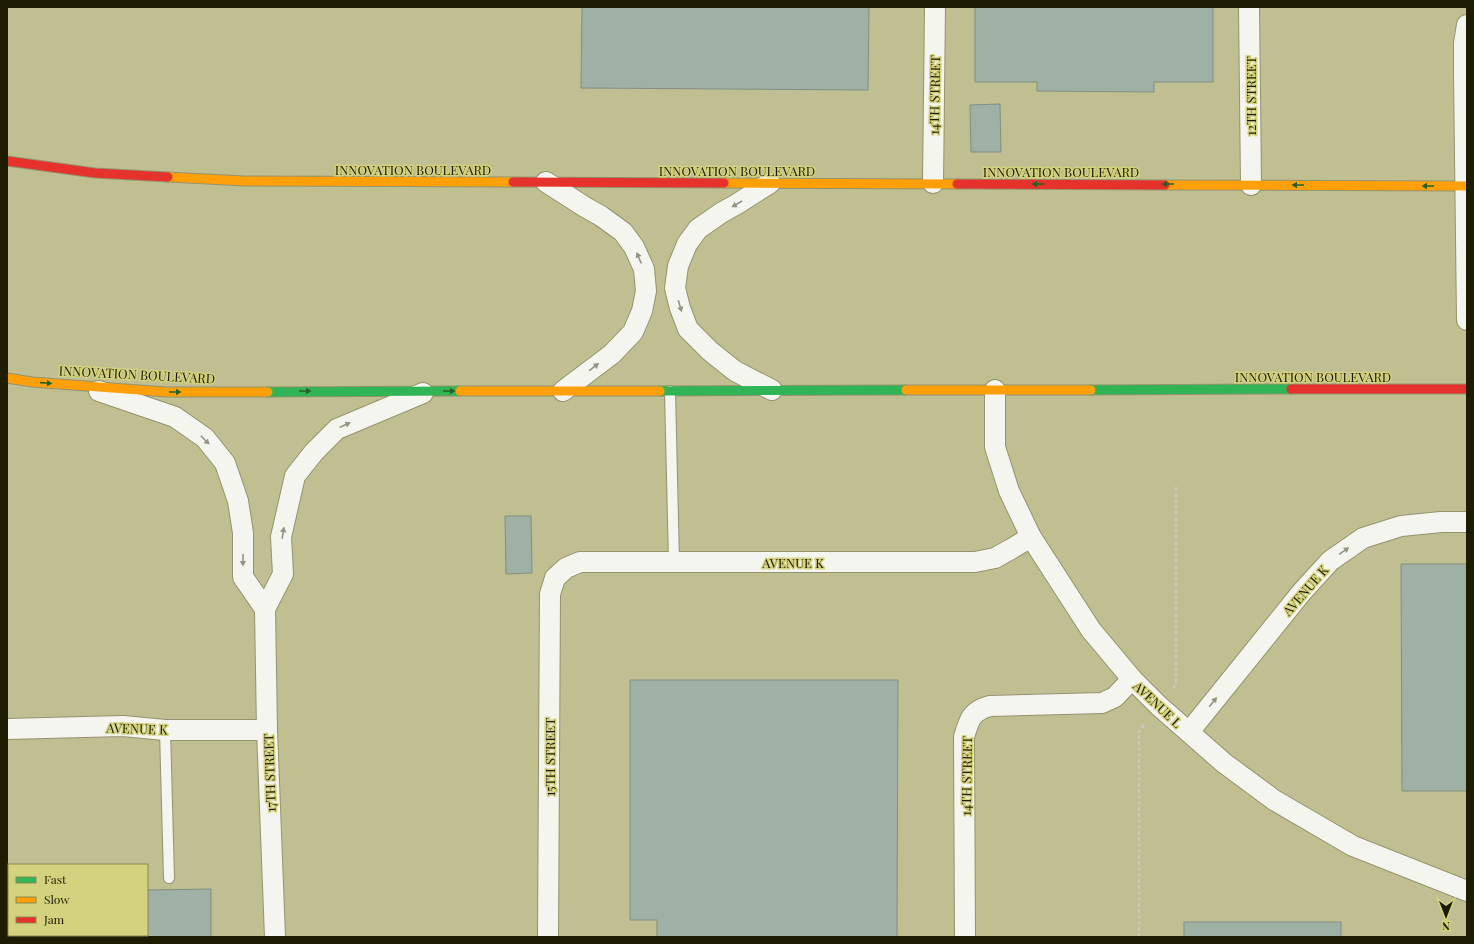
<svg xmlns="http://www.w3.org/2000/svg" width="1474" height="944" viewBox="0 0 1474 944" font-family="'Playfair Display',serif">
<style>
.building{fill:#9eb1a4;stroke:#818f80}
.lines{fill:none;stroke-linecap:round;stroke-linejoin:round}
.lane-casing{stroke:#94936e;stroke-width:12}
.street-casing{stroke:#94936e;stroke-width:22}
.fast-casing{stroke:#94936e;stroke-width:11}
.slow-casing{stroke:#94936e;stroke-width:11}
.jam-casing{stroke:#94936e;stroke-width:11}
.path{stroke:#c8c8b9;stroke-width:2.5;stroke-dasharray:4 2;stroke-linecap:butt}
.lane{stroke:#f5f5ef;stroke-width:10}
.street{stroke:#f5f5ef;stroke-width:20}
.fast{stroke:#30b455;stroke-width:9}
.slow{stroke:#ff9f0a;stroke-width:9}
.jam{stroke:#e5322d;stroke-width:9}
.oneway{fill:#266026}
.oneway2{fill:#949383}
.labels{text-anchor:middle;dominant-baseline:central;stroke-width:3;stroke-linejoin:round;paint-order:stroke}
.street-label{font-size:13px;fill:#1d1b00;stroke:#d3d27e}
</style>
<rect width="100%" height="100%" fill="#bfbf92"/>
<g class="building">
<path d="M582 7H869L868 90 581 88Z"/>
<path d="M975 7H1213V82H1154V92L1037 91V82H975Z"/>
<path d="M1000 104 1001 152H971L970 105Z"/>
<path d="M505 516H531L532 573 506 574Z"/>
<path d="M1401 564H1467V791H1402Z"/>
<path d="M630 680H898L897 937H657V920H630Z"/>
<path d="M211 889V937H27V935H147V890Z"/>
<rect x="1184" y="922" width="157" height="15"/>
</g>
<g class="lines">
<g class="lane-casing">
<g id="lane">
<path d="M670 391 674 562"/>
<path d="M165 730 169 878"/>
</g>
</g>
<g class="street-casing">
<g id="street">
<path d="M1249 7 1251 185"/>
<path d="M1467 25 1464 43V73L1467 320"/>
<path d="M546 182 585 207 601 216 623 232 634 247 644 269 646 291 642 311 633 332 612 354 563 391"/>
<path d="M770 183 737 204 721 213 698 229 687 244 678 266 675 288 680 308 688 329 710 351 735 371 772 390"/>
<path d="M933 183 935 7"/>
<path d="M995 390V447L1009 491 1031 537 1091 630 1132 679 1159 706 1224 763 1274 800 1353 846 1467 891"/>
<path d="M99 391 175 417 205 438 225 463 238 501 243 533V577L265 609"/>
<path d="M7 729 123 726 165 730H267"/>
<path d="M1189 732 1301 593 1330 561 1363 538 1401 526 1441 522H1467"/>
<path d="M275 937 267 730 265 609 283 574 281 537 295 476 314 452 337 429 423 393"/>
<path d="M548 937 550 594 555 578 566 568 580 562H975L995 558 1011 549 1031 537"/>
<path d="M965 937 964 737C969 720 971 711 990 706L1102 703 1115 697 1132 679"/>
</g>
</g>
<g class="fast-casing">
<g id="fast">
<path d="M1091 390 1291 389"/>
<path d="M660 391 906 390"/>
<path d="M268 392 460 391"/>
</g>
</g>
<g class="slow-casing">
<g id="slow">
<path d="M168 177 245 181 513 182"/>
<path d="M724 183 957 184"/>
<path d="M1165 185 1467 186"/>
<path d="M7 378 32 382 166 392H268"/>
<path d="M906 390H1091"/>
<path d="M460 391H660"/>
</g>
</g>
<g class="jam-casing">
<g id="jam">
<path d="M7 161 95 173 168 177"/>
<path d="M513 182 724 183"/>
<path d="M957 184 1165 185"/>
<path d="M1291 389H1467"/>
</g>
</g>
<g class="path">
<path d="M1173 688 1176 684V487"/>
<path d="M1139 937V731L1145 724"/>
</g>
<use href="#lane" class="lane"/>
<use href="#street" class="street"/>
<use href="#fast" class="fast"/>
<use href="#slow" class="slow"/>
<use href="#jam" class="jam"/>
</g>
<defs><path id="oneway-solid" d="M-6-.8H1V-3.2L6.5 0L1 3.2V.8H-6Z"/></defs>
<g class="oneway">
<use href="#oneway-solid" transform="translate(1038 184) rotate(-180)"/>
<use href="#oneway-solid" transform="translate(1168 184) rotate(-180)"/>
<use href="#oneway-solid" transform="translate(1298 185) rotate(-180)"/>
<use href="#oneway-solid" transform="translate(1428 186) rotate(-180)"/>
<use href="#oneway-solid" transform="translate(46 383) rotate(4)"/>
<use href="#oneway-solid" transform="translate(305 391)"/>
<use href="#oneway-solid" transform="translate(449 391)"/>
<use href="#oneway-solid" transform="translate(175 392)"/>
</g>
<g class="oneway2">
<use href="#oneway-solid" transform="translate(737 204) rotate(150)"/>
<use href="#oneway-solid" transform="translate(639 258) rotate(-113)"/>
<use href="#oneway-solid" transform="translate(680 306) rotate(74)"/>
<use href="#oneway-solid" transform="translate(594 367) rotate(-37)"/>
<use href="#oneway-solid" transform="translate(345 425) rotate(-24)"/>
<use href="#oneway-solid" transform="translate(205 440) rotate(45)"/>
<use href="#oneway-solid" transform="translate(283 533) rotate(-81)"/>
<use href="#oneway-solid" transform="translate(1344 551) rotate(-34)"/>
<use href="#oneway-solid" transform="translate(243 560) rotate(91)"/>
<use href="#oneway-solid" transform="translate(1213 702) rotate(-51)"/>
</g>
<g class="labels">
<g class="street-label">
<text transform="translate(934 95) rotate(-89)">14TH STREET</text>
<text transform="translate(1250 96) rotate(-90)">12TH STREET</text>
<text x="413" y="169">INNOVATION BOULEVARD</text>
<text x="737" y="170">INNOVATION BOULEVARD</text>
<text x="1061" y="171">INNOVATION BOULEVARD</text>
<text transform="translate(137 374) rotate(3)">INNOVATION BOULEVARD</text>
<text x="1313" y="376">INNOVATION BOULEVARD</text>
<text x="793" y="562">AVENUE K</text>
<text transform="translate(1305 590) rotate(-49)">AVENUE K</text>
<text transform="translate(1158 704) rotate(43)">AVENUE L</text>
<text transform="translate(137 728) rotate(2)">AVENUE K</text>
<text transform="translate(549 757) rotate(-90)">15TH STREET</text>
<text transform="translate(269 773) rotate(-92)">17TH STREET</text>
<text transform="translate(966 776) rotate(-89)">14TH STREET</text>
</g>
</g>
<rect width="1474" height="944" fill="none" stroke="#1d1b00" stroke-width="16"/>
<rect x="8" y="864" width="140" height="72" fill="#d3d27e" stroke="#8a894c"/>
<rect x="16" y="877" width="20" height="6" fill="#30b455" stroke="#8a894c"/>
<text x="44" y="884" font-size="12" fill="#1d1b00">Fast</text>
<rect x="16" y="897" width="20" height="6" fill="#ff9f0a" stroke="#8a894c"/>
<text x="44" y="904" font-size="12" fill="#1d1b00">Slow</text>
<rect x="16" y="917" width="20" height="6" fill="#e5322d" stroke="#8a894c"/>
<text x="44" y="924" font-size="12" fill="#1d1b00">Jam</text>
<g transform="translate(1446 916) rotate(180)" stroke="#d3d27e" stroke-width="3" paint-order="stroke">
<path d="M0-3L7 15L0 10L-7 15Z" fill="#1d1b00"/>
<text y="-6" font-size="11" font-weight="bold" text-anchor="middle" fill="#1d1b00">N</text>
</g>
</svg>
